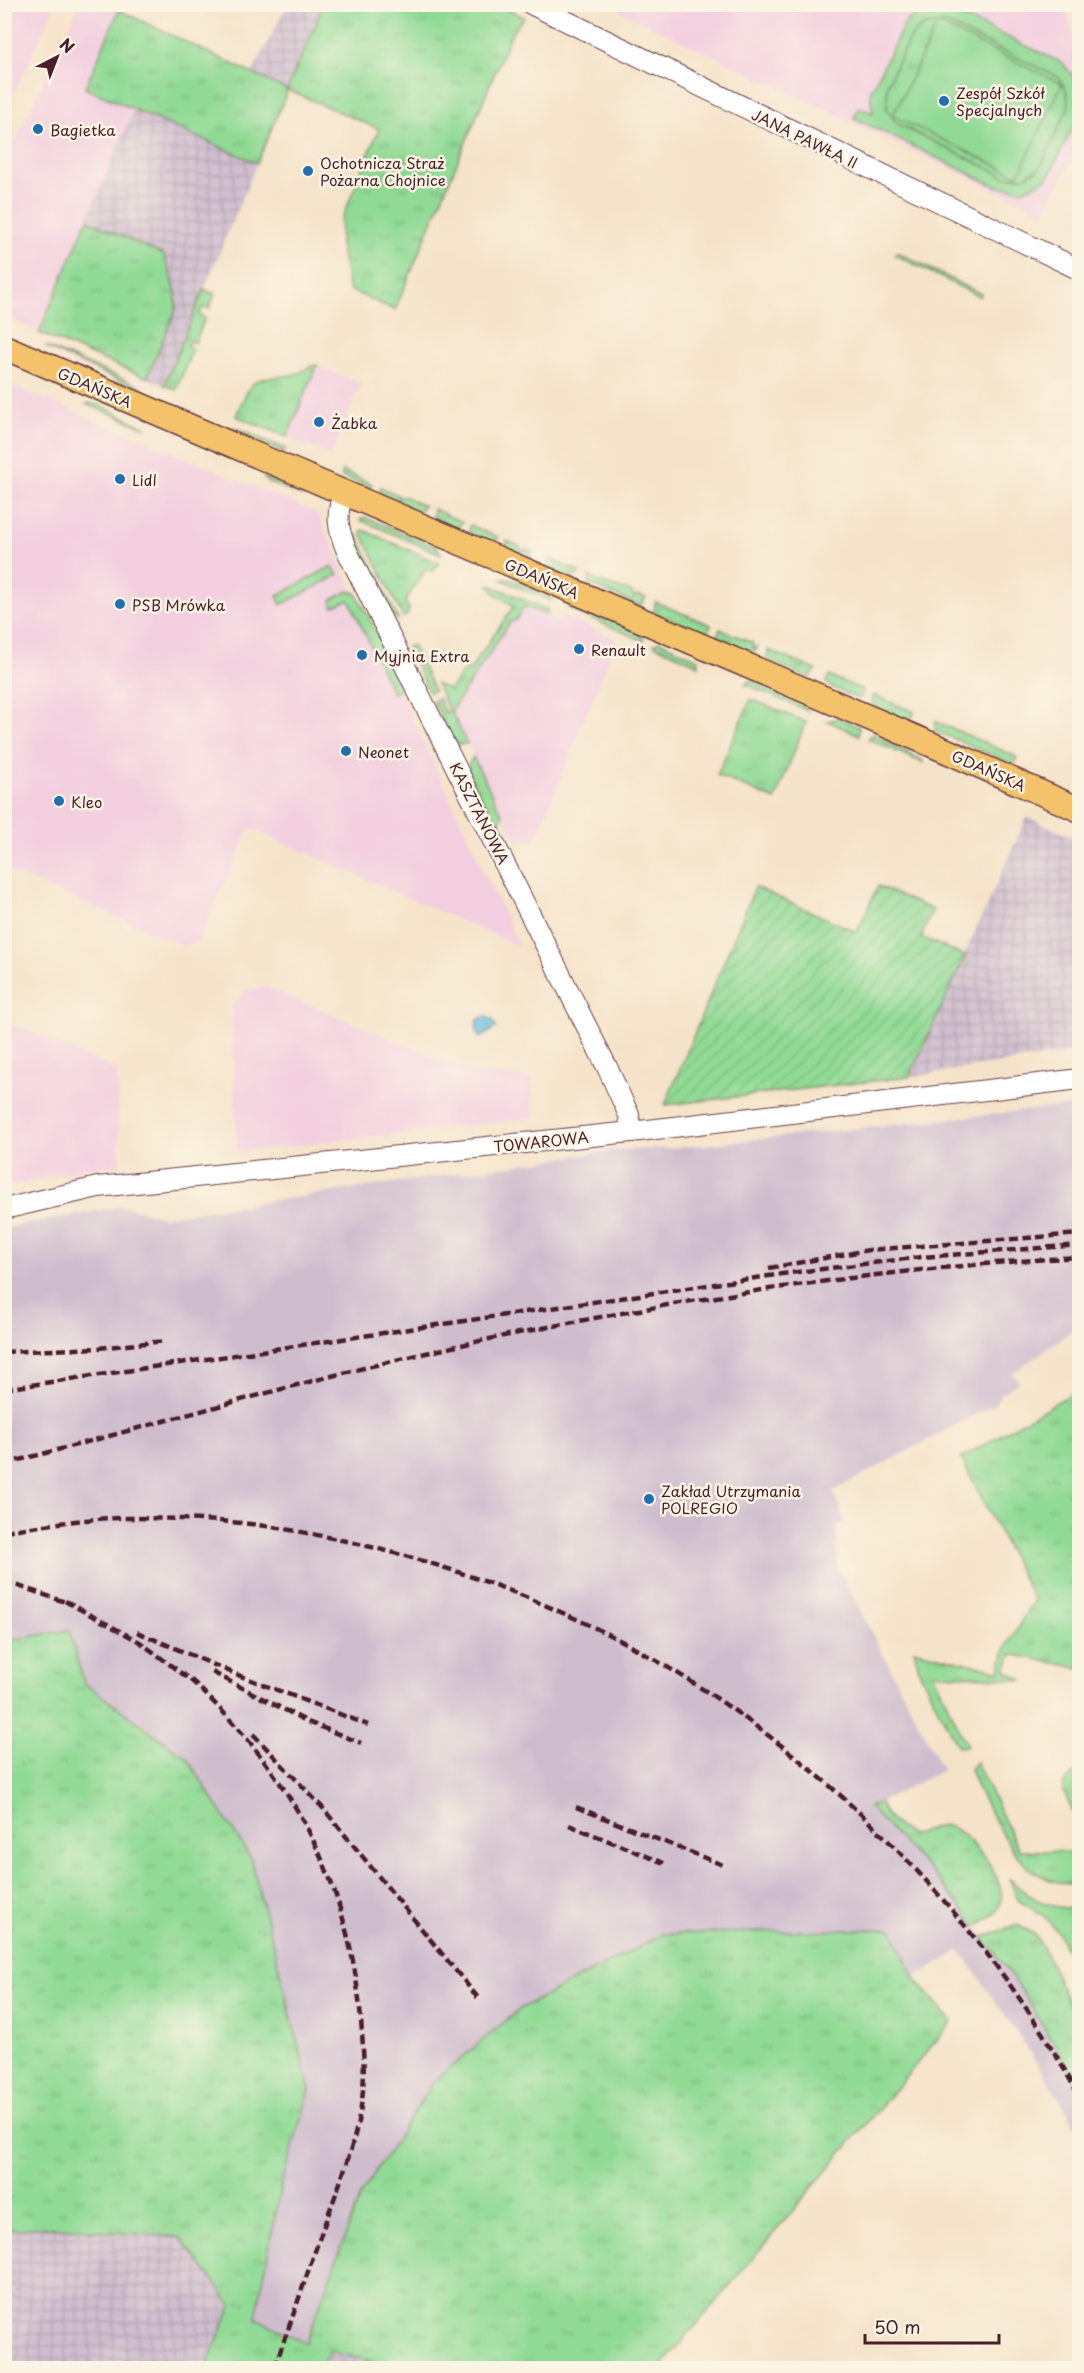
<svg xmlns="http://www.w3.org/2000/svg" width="1084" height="2373" viewBox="0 0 1084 2373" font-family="'Playpen Sans',sans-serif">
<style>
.built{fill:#f3cfdf}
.industrial{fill:url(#industrial-grid)}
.railway{fill:#cfbdce}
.grass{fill:url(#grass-tufts);stroke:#6e7c60;stroke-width:1.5}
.garden{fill:url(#garden-furrows);stroke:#6e7c60;stroke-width:1.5}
.pitch{fill:#91da95;stroke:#6e7c60;stroke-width:1.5;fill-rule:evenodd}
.water{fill:#62b7de;stroke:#566b84;stroke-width:1.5}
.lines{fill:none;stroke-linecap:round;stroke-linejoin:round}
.minor-casing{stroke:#643c43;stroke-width:22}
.major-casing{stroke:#643c43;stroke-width:27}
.minor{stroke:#fff;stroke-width:20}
.major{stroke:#f3c26a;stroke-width:24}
.rail{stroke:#4a1f2b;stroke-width:4.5;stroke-dasharray:9 4.5;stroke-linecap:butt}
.poi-dot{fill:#1f6fb2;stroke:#fcf5e5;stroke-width:2}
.labels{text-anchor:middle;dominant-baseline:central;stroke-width:5;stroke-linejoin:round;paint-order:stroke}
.poi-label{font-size:15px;fill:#4a1f2b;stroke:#fcf5e5;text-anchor:start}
.street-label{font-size:15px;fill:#4a1f2b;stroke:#fcf5e5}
</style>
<defs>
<pattern id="industrial-grid" width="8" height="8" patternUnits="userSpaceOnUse" patternTransform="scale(1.5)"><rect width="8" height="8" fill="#cfbdce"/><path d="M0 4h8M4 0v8" fill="none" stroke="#b3a2b1"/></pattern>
<pattern id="grass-tufts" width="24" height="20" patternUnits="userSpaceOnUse" patternTransform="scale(1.5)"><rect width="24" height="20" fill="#91da95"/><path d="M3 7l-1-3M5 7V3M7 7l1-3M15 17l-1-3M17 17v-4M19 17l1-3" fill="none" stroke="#7fbb81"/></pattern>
<pattern id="garden-furrows" width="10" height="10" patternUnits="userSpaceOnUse" patternTransform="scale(1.5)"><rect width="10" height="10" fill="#91da95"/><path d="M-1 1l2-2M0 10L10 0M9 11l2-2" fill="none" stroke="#7fbb81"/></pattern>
</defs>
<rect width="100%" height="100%" fill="#fcf5e5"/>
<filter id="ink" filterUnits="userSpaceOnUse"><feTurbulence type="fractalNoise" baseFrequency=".0167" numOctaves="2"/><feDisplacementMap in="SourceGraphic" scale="12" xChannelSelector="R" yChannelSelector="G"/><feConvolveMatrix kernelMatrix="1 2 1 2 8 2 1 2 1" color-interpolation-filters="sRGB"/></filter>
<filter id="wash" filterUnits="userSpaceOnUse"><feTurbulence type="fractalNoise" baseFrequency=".008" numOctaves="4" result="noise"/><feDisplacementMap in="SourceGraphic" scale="24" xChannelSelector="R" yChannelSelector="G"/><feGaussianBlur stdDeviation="1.35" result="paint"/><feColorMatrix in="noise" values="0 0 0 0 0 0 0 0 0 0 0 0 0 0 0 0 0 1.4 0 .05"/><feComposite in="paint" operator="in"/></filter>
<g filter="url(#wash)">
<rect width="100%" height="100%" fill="#f5e3c9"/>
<g class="built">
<path d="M5 4 55 5 5 113 4 5Z"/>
<path d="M621 4 1065 5 1079 55V147L1044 213 619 11Z"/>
<path d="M79 5H121L85 88 134 109 39 333 5 317V164Z"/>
<path d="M317 365 361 384 331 456 287 437Z"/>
<path d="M4 382 317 513 519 946 250 828 198 942 183 945 5 869Z"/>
<path d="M525 606 559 622 562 616 617 639 535 841 515 839 451 711 511 621 515 622Z"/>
<path d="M266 987 474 1073 531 1077 535 1118 237 1152 232 1006 245 991Z"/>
<path d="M5 1021 117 1070 120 1166 87 1167 5 1188Z"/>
</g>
<g class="industrial">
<path d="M287 5H324L288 90 252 73Z"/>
<path d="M134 109 257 163 164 385 147 378 176 309 164 256 87 220Z"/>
<path d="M1027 817 1079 840V1051L909 1077Z"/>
<path d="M45 2227 180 2237 232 2305 206 2368H5V2230Z"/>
<path d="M330 2351 399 2368H319Z"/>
</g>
<path class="railway" d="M1079 1105V1325L1013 1373 1019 1382 1000 1395 995 1404 833 1491 845 1522 837 1525V1566L943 1770 870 1807 937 1878 976 1926 1019 1986 1061 2052 1079 2085V2136L1068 2113 1022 2040 960 1950 914 1977 892 1929 360 2196 307 2343 256 2318 281 2185 310 2090 187 1758 84 1683 69 1630 5 1641V1228L123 1206 163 1217 617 1150 675 1148Z"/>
<g class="grass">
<path d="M324 5H498L524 17 512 32 395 310 349 290 340 244 341 221 379 129 288 90 257 163 85 88 119 10 287 90Z"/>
<path d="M945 23 1059 77 1066 89 1069 106 1040 168 1025 177H1006L897 124 887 109V85L910 37 924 25Z"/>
<path d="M87 220 164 255 176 292V309L147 378 39 333Z"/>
<path d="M897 252 981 294 980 297 895 255Z"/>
<path d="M204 289 215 294 209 309 203 307 199 315 205 318 195 343 190 341 187 347 193 349 176 390 164 385Z"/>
<path d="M45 347H47L142 387 139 390Z"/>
<path d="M317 365 287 437 236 416C255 370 253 382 295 374 303 372 309 366 317 365Z"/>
<path d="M89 403 100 405 146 428 86 404Z"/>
<path d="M233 427 286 449 283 452 235 431Z"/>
<path d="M342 471 372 484 371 488 342 477Z"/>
<path d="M262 476 300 491 305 497 268 482Z"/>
<path d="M380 487 398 495 399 499 403 496 424 506 419 511 380 495Z"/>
<path d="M433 509 462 522 460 526 457 528 433 517Z"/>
<path d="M364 517 438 547 441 554 360 520Z"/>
<path d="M470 525 499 538 493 543 469 533Z"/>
<path d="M363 530 439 563 433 572 426 569 405 601 409 608 407 616 403 617 361 532Z"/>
<path d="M357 535 358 536 398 619 392 616 354 541 353 537Z"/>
<path d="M507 541 520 546 522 552 526 549 532 552 531 556 527 558 506 548Z"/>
<path d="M549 559 580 572 574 578 549 567Z"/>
<path d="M332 566 338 575 281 605 277 596Z"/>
<path d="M589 576 599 582 632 592 634 598 637 595 646 598 640 606 589 584Z"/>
<path d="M500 579H512L550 595 551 601Z"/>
<path d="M488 584 548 610 546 615 525 606 515 621H511L451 711 467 744 460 745 453 742 433 701 438 698 445 713 449 711 436 684 450 690 465 669 469 671 514 606 493 592 494 590Z"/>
<path d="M348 591 356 593 403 682 402 687 393 693 349 600 333 607 331 600Z"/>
<path d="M655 602 711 625 708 631 705 633 654 612Z"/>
<path d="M572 604 643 635 644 641 567 608Z"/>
<path d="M720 629 753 643V649L758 646 756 651 752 653 719 639 717 636Z"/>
<path d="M659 641 698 659 699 665 654 645Z"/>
<path d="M412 645 434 690 429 692 407 647Z"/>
<path d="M768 650 816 670 809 678 767 660Z"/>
<path d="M829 676 863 690 861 697 858 699 829 686 826 682Z"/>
<path d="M750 680 801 702 808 711 745 684Z"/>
<path d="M873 695 914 712 912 718 908 720 874 706 871 700Z"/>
<path d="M751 699 806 722 775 800 717 775Z"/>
<path d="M839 718 859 727V735L827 721Z"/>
<path d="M935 721 1017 757 1015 762 1011 763 935 731Z"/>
<path d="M873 734 922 760 923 763 868 739Z"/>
<path d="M473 757 503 816 498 825 494 824 468 771 469 764Z"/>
<path d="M1079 1389V1668L1011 1654 1006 1671 1023 1680 933 1673 967 1746 958 1747 920 1673 914 1650 1000 1671 1005 1649 1034 1600 961 1458Z"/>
<path d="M69 1630 84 1683 187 1758 251 1859 310 2090 281 2185 256 2318 306 2343 360 2196 434 2081 520 2009 663 1934 892 1929 914 1977 952 2022 660 2368H399L330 2351 319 2368H206L232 2305 180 2237 45 2227 5 2230V1641Z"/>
<path d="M1079 1761V1885C1031 1883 1016 1858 994 1819 985 1803 975 1786 970 1769L976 1762 1019 1850 1073 1852 1079 1826 1063 1790V1784L1078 1769Z"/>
<path d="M880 1802C882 1811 886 1815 893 1822 922 1850 920 1822 949 1826 969 1834 1005 1878 1001 1900 999 1913 986 1920 976 1926L937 1878 869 1807Z"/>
<path d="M1009 1878C1029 1899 1050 1909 1079 1909V1978L1058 1932 1044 1916 1019 1901Z"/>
<path d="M1017 1925 1033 1933 1043 1947 1079 2026V2085L1019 1986 983 1937Z"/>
</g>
<path class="garden" d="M878 886 933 910 921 937 965 956 909 1077 665 1105 755 887 857 932Z"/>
<path class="pitch" d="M949 10 1063 63 1078 83 1079 115 1048 178 1025 190 995 186 854 118 859 107 873 114 870 93 906 21 924 11ZM945 23 1058 77 1066 89 1069 106 1040 168 1025 177H1006L897 124 887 109V85L910 37 924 25 937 24 893 116 1018 176 1062 84 938 24Z"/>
<path class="water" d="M485 1016 493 1020 496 1028 480 1038 476 1032 478 1019Z"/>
</g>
<g filter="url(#ink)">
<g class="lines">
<g class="minor-casing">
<g id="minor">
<path d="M531 4 1080 270"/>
<path d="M344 493C335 513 338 529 346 549L607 1067 629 1115 631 1132"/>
<path d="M4 1209 98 1187 631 1132 1080 1079"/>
</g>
</g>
<g class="major-casing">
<path id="major" d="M4 347 949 752 1080 810"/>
</g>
<use href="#minor" class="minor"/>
<use href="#major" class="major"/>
<g class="rail">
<path d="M769 1268 869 1250 1080 1234"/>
<path d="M4 1352 98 1348 165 1341"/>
<path d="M4 1389 789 1273 922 1257 1080 1245"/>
<path d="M4 1464C163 1423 320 1375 480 1341 678 1299 877 1269 1080 1257"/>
<path d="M4 1531C42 1526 83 1518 121 1518 178 1518 239 1520 296 1531 385 1547 473 1573 556 1610 771 1702 971 1892 1080 2098"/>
<path d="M4 1581 71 1604"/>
<path d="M65 1601 140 1642 197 1685"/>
<path d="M137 1632 233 1673 368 1725"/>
<path d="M212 1672 308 1722 361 1743"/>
<path d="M191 1680C292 1775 349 1879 361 2020 363 2047 366 2078 361 2106 354 2149 337 2191 322 2231 306 2277 291 2323 274 2368"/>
<path d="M253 1734 322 1807 479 1999"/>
<path d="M576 1807 723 1865"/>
<path d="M569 1825 664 1863"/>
</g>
</g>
</g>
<g class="poi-dot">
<circle cx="944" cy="101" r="6"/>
<circle cx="38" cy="129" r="6"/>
<circle cx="308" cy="171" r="6"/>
<circle cx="319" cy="422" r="6"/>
<circle cx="120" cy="479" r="6"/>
<circle cx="120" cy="604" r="6"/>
<circle cx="579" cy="649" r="6"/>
<circle cx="362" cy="655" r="6"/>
<circle cx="346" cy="751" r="6"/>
<circle cx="59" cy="801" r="6"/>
<circle cx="649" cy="1499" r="6"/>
</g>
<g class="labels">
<g class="poi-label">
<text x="956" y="92">Zespół Szkół<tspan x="956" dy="17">Specjalnych</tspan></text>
<text x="50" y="129">Bagietka</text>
<text x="320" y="162">Ochotnicza Straż<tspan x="320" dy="17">Pożarna Chojnice</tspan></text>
<text x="331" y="422">Żabka</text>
<text x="132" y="479">Lidl</text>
<text x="132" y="604">PSB Mrówka</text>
<text x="591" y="649">Renault</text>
<text x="374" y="655">Myjnia Extra</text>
<text x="358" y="751">Neonet</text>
<text x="71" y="801">Kleo</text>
<text x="661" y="1490">Zakład Utrzymania<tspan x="661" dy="17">POLREGIO</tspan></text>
</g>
<g class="street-label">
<text transform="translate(805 138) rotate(26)">JANA PAWŁA II</text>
<text transform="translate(95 387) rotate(23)">GDAŃSKA</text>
<text transform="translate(542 578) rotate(23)">GDAŃSKA</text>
<text transform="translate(989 770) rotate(24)">GDAŃSKA</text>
<text transform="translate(480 813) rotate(63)">KASZTANOWA</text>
<text transform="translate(541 1141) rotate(-6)">TOWAROWA</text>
</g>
</g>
<rect width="1084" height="2373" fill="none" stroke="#fcf5e5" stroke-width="24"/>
<g transform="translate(57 57) rotate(42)" stroke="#fcf5e5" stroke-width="4.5" paint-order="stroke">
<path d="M0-4.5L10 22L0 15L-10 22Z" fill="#4a1f2b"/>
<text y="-9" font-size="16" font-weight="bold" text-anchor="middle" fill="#4a1f2b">N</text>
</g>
<path d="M865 2334v9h134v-9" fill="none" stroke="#4a1f2b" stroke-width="3"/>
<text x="874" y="2334" font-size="18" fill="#4a1f2b" stroke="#fcf5e5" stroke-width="4.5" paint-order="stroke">50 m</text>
</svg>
